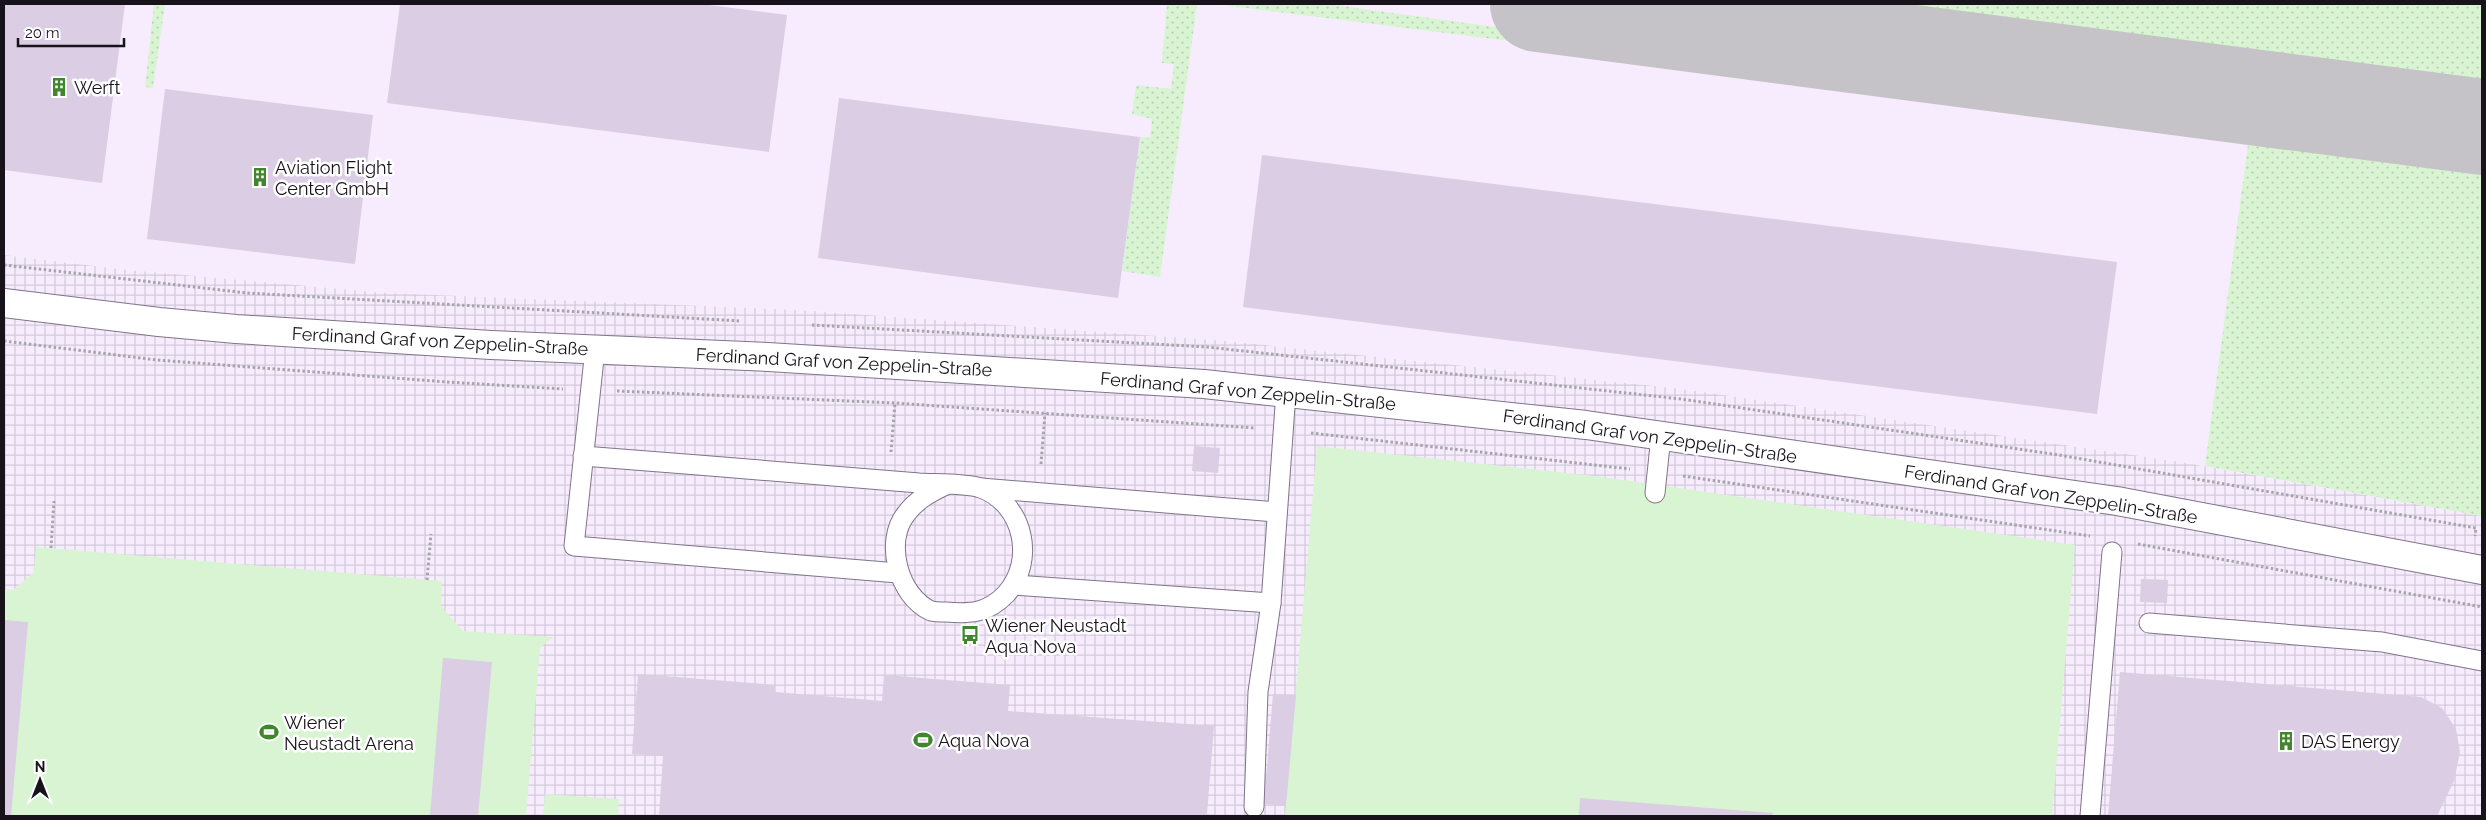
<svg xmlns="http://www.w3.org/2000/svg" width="2486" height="820" viewBox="0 0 2486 820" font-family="Raleway,sans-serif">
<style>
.built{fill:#f6ecfe}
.industrial{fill:url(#industrial-grid)}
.grass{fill:url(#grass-dots)}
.park{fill:#d9f4d2}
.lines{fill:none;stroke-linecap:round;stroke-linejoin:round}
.taxiway{stroke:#c6c3c8;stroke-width:96}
.building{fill:#dacde4}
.lane-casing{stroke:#81748a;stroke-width:21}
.street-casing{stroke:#81748a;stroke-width:30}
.path{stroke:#a7a4aa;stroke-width:3;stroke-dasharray:2.5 2.5;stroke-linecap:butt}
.lane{stroke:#fff;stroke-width:19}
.street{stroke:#fff;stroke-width:28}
.labels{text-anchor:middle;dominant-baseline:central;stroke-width:5;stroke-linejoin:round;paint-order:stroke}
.poi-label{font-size:18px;fill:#18131b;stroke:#fff;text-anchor:start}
.street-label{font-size:18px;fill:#18131b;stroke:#fff}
</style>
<defs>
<pattern id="industrial-grid" width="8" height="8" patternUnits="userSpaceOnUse" patternTransform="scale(1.25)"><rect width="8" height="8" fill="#f6ecfe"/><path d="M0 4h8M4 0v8" fill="none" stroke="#d2cad9"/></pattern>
<pattern id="grass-dots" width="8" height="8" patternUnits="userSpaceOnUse" patternTransform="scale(1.25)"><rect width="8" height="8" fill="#d9f4d2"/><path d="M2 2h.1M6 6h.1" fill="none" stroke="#bad0b4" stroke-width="1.8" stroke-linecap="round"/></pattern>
</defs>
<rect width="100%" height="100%" fill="#faf8fc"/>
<path class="built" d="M4 4H2482V516L2181 462 1682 389 1226 341 799 310 387 293 128 270 4 255Z"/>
<path class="industrial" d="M4 255 128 270 387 293 799 310 1226 341 1682 389 2181 462 2482 516V816H4Z"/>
<g class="grass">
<path d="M154 4H165L153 88 145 87Z"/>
<path d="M1167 4H1197L1160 277 1122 271 1140 137 1150 138 1152 119 1132 114 1136 85 1171 89 1174 64 1162 63Z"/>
<path d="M1214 4H1327L1569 37 1573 44 1566 48Z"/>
<path d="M1747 4H2482V98Z"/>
<path d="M1738 59 2482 154V516L2205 466 2249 137 1737 70 1733 63Z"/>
</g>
<g class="park">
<path d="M1317 446 1595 476 2075 545 2052 816H1285Z"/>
<path d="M36 547 442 581 441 606 463 631 553 637 540 648 526 816H4V589L13 590 34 572Z"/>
<path d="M545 794 619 799 618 816H543Z"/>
</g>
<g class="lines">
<path class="taxiway" d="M1538 4 2482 127"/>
</g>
<g class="building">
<path d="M4 4H125L102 183 4 170Z"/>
<path d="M400 4H701L787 15 769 152 387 103Z"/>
<path d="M165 89 373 115 355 264 147 239Z"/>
<path d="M839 98 1140 137 1118 298 818 258Z"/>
<path d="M1262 155 2117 262 2097 414 1243 307Z"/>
<path d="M1194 446 1220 448 1218 473 1192 471Z"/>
<path d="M2141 579 2168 580 2167 603 2140 602Z"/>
<path d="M4 620 28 622 11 816H4Z"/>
<path d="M443 658 492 662 478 816H430Z"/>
<path d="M2120 672 2421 697 2442 708 2456 729 2460 752 2454 781 2437 816H2108Z"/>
<path d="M638 674 775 685V692L882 701 884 675 1010 685 1008 711 1214 726 1207 814 1224 816H659L663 756 632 754Z"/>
<path d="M1273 694 1296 695 1286 806 1264 804Z"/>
<path d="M1580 798 1773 813 1772 816H1579Z"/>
</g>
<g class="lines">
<g class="lane-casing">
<g id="lane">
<path d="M595 349 574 546 898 573"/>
<path d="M583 456C695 465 807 473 919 483 936 484 965 483 981 488 1024 504 1036 561 1006 594 988 613 971 614 946 612 942 612 935 612 931 611 898 596 884 541 906 514 916 500 931 492 946 485"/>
<path d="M981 488 1277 512"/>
<path d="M1655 493 1661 436"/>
<path d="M1014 585 1271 603"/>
<path d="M2149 623 2382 642 2482 661"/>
<path d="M1254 807 1258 692 1271 603 1286 392"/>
<path d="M2090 816 2112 552"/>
</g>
</g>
<g class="street-casing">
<path id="street" d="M4 303 159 322 236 329 491 345 768 357 1204 384 1586 425 2117 501 2482 570"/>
</g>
<g class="path">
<path d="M4 265 247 293 741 321"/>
<path d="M812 325 1207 347 1681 399 2059 455 2476 528 2475 536"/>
<path d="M4 341 157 360 447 382 563 389"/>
<path d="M617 391 895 403 1255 428"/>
<path d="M1311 433 1630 469"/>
<path d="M891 452 895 403"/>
<path d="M1041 464 1045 413"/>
<path d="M1683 476 2090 536"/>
<path d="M2138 544 2482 607"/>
<path d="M51 548 54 501"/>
<path d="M427 580 431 534"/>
</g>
<use href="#lane" class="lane"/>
<use href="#street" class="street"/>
</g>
<defs>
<g id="building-bare" transform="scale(1.5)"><path d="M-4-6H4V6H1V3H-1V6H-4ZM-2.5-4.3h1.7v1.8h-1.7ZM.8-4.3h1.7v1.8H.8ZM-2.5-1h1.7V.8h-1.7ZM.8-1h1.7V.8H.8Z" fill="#40862c" stroke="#fff" stroke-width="2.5" paint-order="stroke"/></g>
<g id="bus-bare" transform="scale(1.5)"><path d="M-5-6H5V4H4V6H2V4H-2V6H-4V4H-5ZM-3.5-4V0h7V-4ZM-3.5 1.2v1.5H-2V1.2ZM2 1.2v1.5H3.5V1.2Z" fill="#40862c" stroke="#fff" stroke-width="2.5" paint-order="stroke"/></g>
<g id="stadium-bare" transform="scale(1.5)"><path d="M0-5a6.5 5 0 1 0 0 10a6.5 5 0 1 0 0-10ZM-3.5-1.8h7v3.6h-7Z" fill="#40862c" stroke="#fff" stroke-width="2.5" paint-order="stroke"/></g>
</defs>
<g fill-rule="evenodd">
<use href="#building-bare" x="59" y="87"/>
<use href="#building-bare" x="260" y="177"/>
<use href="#bus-bare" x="970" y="635"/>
<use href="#stadium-bare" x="269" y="732"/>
<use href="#stadium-bare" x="923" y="740"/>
<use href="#building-bare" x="2286" y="741"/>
</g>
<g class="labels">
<g class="poi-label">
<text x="74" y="87">Werft</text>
<text x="275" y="167">Aviation Flight<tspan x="275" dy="21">Center GmbH</tspan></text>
<text x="985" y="625">Wiener Neustadt<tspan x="985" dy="21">Aqua Nova</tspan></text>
<text x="284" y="722">Wiener<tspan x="284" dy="21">Neustadt Arena</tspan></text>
<text x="938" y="740">Aqua Nova</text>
<text x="2301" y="741">DAS Energy</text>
</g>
<g class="street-label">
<text transform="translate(440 341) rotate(3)">Ferdinand Graf von Zeppelin-Straße</text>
<text transform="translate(844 362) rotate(3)">Ferdinand Graf von Zeppelin-Straße</text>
<text transform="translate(1248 391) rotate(5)">Ferdinand Graf von Zeppelin-Straße</text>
<text transform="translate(1650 436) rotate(8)">Ferdinand Graf von Zeppelin-Straße</text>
<text transform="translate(2051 494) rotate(9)">Ferdinand Graf von Zeppelin-Straße</text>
</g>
</g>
<rect width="2486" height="820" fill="none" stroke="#18131b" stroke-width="10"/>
<g transform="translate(40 780)" stroke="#ffffff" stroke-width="4" paint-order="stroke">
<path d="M0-4L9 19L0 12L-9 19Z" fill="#18131b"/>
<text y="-8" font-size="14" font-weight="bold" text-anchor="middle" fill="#18131b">N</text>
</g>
<path d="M18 38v8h106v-8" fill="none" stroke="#18131b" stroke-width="2.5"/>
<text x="25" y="38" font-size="15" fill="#18131b" stroke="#ffffff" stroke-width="4" paint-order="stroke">20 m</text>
</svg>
